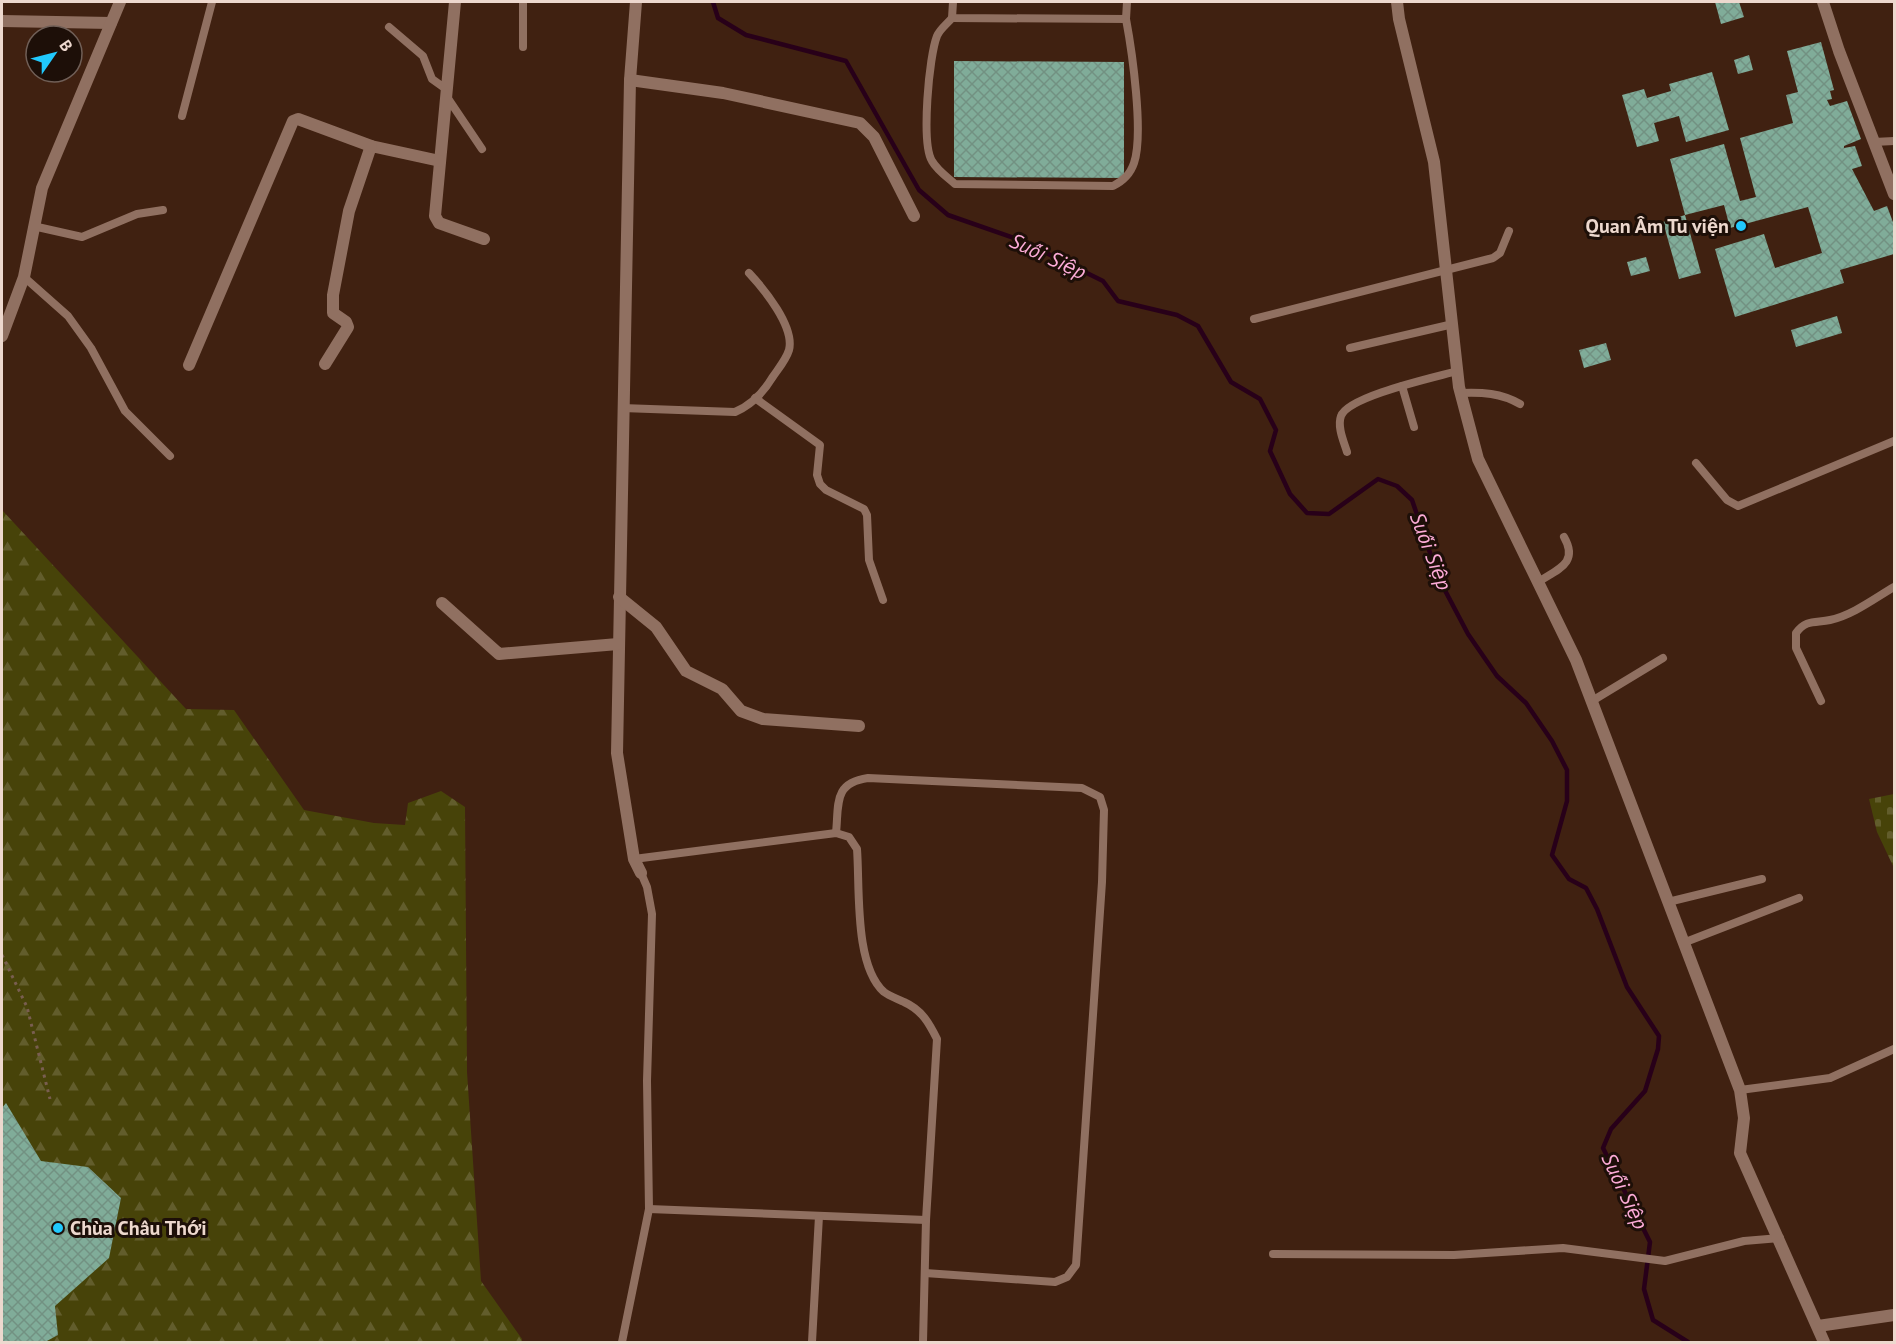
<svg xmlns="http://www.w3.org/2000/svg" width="1896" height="1344" viewBox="0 0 1896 1344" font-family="'PT Sans',sans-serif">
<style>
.forest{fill:url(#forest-firs)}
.cemetery{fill:url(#cemetery-stones)}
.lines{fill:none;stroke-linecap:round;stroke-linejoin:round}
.stream{stroke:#280019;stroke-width:4.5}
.building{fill:url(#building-cross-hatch)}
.path{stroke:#795e50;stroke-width:3;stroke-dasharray:3 4.5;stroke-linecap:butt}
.lane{stroke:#907061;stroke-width:8}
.street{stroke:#907061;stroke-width:12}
.poi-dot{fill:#21c9fd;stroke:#1d0f08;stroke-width:2}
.labels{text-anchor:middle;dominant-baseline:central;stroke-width:6;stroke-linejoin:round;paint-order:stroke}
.poi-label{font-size:20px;font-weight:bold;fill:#edd8ce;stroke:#1d0f08;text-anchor:end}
.water-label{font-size:21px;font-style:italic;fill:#fcabd7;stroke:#1d0f08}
</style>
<defs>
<pattern id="forest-firs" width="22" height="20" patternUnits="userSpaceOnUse" patternTransform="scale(1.5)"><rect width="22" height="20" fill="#474309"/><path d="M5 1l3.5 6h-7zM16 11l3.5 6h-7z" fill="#625d2c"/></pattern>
<pattern id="cemetery-stones" width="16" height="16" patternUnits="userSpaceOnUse" patternTransform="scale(1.5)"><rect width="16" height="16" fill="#474309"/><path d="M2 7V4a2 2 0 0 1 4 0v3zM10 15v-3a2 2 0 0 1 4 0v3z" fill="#625d2c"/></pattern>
<pattern id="building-cross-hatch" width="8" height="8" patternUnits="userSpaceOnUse" patternTransform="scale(1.5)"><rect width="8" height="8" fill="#80ac99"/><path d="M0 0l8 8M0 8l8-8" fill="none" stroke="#729182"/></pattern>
</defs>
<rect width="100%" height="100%" fill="#402111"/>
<path class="forest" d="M2 510 186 709 234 710 304 810 374 823 405 825 408 803 441 791 465 807 467 1072 481 1281 522 1339V1342H2Z"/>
<path class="cemetery" d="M1894 794V868L1877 832 1869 799Z"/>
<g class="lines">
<path class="stream" d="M713 2 718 18 746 35 846 61 919 190 948 215 1020 240 1103 281 1118 301 1177 315 1198 326 1231 382 1260 399 1276 430 1270 451 1290 494 1307 513 1329 514 1378 479 1397 486 1412 500 1439 579 1468 634 1497 676 1526 703 1552 741 1567 770V801L1552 855 1569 879 1586 888 1597 909 1627 987 1659 1036 1658 1049 1645 1091 1611 1129 1603 1148 1650 1242 1644 1289 1653 1320 1688 1342"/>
</g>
<g class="building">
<path d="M1715 2H1739L1744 17 1721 24Z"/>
<path d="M1821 42 1834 90 1830 91 1832 99 1827 100 1830 106 1847 101 1861 139 1844 146V148L1855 146 1862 166 1852 169 1874 211 1887 206 1894 225V254L1840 270 1844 283 1735 317 1715 249 1764 234 1775 268 1822 253 1808 207 1730 228 1724 205 1685 215 1670 159 1724 144 1740 201 1756 197 1740 138 1793 123 1786 95 1798 92 1787 51Z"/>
<path d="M1749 55 1753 70 1738 74 1734 60Z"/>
<path d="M954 61 1124 62V178L954 177Z"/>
<path d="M1712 72 1729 130 1686 142 1679 116 1654 123 1659 141 1637 147 1622 95 1644 89 1647 98 1671 91 1669 84Z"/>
<path d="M1685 215 1701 273 1679 279 1663 222Z"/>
<path d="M1646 257 1650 271 1631 276 1627 262Z"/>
<path d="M1837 316 1842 333 1796 347 1791 330Z"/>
<path d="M1606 343 1611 360 1584 368 1579 350Z"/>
<path d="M6 1103 41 1161 88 1167 121 1198 109 1258 55 1306 58 1335 45 1342H2V1108Z"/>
</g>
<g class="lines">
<path class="path" d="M2 955 27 1007 50 1099"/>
<g class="lane">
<path d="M523 2V47"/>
<path d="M953 2 952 18 1126 19 1127 2"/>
<path d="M952 18C947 24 940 29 937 36 929 56 921 143 932 161 937 170 947 177 955 184L1113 186C1123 181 1130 175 1134 163 1144 134 1132 51 1126 19"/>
<path d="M389 27 423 56 432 79 446 89"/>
<path d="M447 97 482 149"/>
<path d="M182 116 212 2"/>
<path d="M1874 142 1894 141"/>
<path d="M33 226 82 237 137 214 163 210"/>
<path d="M24 277 68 316 91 348 125 411 170 456"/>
<path d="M1254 319 1493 258 1500 253 1509 231"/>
<path d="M1350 348 1453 324"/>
<path d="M1402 386 1414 427"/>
<path d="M1460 393C1482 392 1501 393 1520 404"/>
<path d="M755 398 820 445 817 475 820 484 826 490 864 509 867 515 869 560 883 600"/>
<path d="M622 408 735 412C751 405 763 393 772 378 778 369 786 360 789 350 795 327 764 289 749 273"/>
<path d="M1347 452C1344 442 1337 427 1341 416 1348 396 1436 377 1457 371"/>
<path d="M1696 463 1727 500 1738 506 1894 441"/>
<path d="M1538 582C1558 569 1579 563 1564 537"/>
<path d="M1592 701 1663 658"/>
<path d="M1821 701 1796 648V633C1806 619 1816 623 1830 620 1853 615 1875 598 1894 587"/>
<path d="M836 833C839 804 833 783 868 778L1082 788 1100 797 1104 810 1102 882 1076 1265 1067 1277 1055 1282 925 1273"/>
<path d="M634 859 836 833 849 837 857 849C860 888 854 965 884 992 889 996 898 999 904 1002 922 1010 929 1023 937 1039L926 1220 923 1342"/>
<path d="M1668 902 1762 879"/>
<path d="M1683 943 1799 898"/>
<path d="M1740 1090 1830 1078 1894 1049"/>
<path d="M649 1209 926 1220"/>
<path d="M1273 1254 1454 1255 1563 1248 1665 1261 1744 1241 1780 1238"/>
<path d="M622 1342 649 1209 647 1081 652 914 647 887 641 873"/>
<path d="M812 1342 819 1216"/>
</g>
<g class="street">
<path d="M455 2 435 216 439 223 484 239"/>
<path d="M636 2 630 80 617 753 634 859 641 873"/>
<path d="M1397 2 1399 19 1434 162 1459 387 1478 459 1576 660 1740 1090 1744 1118 1740 1153 1824 1342"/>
<path d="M1823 2 1839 51 1894 194"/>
<path d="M2 21 111 23"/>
<path d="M630 80 723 93 860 123 874 137 914 216"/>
<path d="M2 336 24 277 42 188 120 2"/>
<path d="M325 364 348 327 346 322 333 313V295L349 211 371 146 440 161"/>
<path d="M189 365 293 121 298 119 371 146"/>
<path d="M619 597 656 627 686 671 722 689 741 711 763 719 859 726"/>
<path d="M442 603 499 654 618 644"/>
<path d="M1818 1326 1894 1315"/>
</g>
</g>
<g class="poi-dot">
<circle cx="1741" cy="226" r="6"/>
<circle cx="58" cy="1228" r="6"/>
</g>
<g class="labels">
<g class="poi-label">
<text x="1729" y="226">Quan Âm Tu viện</text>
<text x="70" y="1228" text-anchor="start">Chùa Châu Thới</text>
</g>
<g class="water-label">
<text transform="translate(1048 256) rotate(25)">Suối Siệp</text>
<text transform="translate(1431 551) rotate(69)">Suối Siệp</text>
<text transform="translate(1625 1191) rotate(65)">Suối Siệp</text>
</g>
</g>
<rect width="1896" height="1344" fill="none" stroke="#edd8ce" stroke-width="6"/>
<g transform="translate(54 54) rotate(55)"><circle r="28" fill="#1d0f08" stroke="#705f57" stroke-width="1.5"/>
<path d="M0-4.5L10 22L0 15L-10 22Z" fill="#21c9fd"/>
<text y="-9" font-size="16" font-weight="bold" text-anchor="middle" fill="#edd8ce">B</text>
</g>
</svg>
